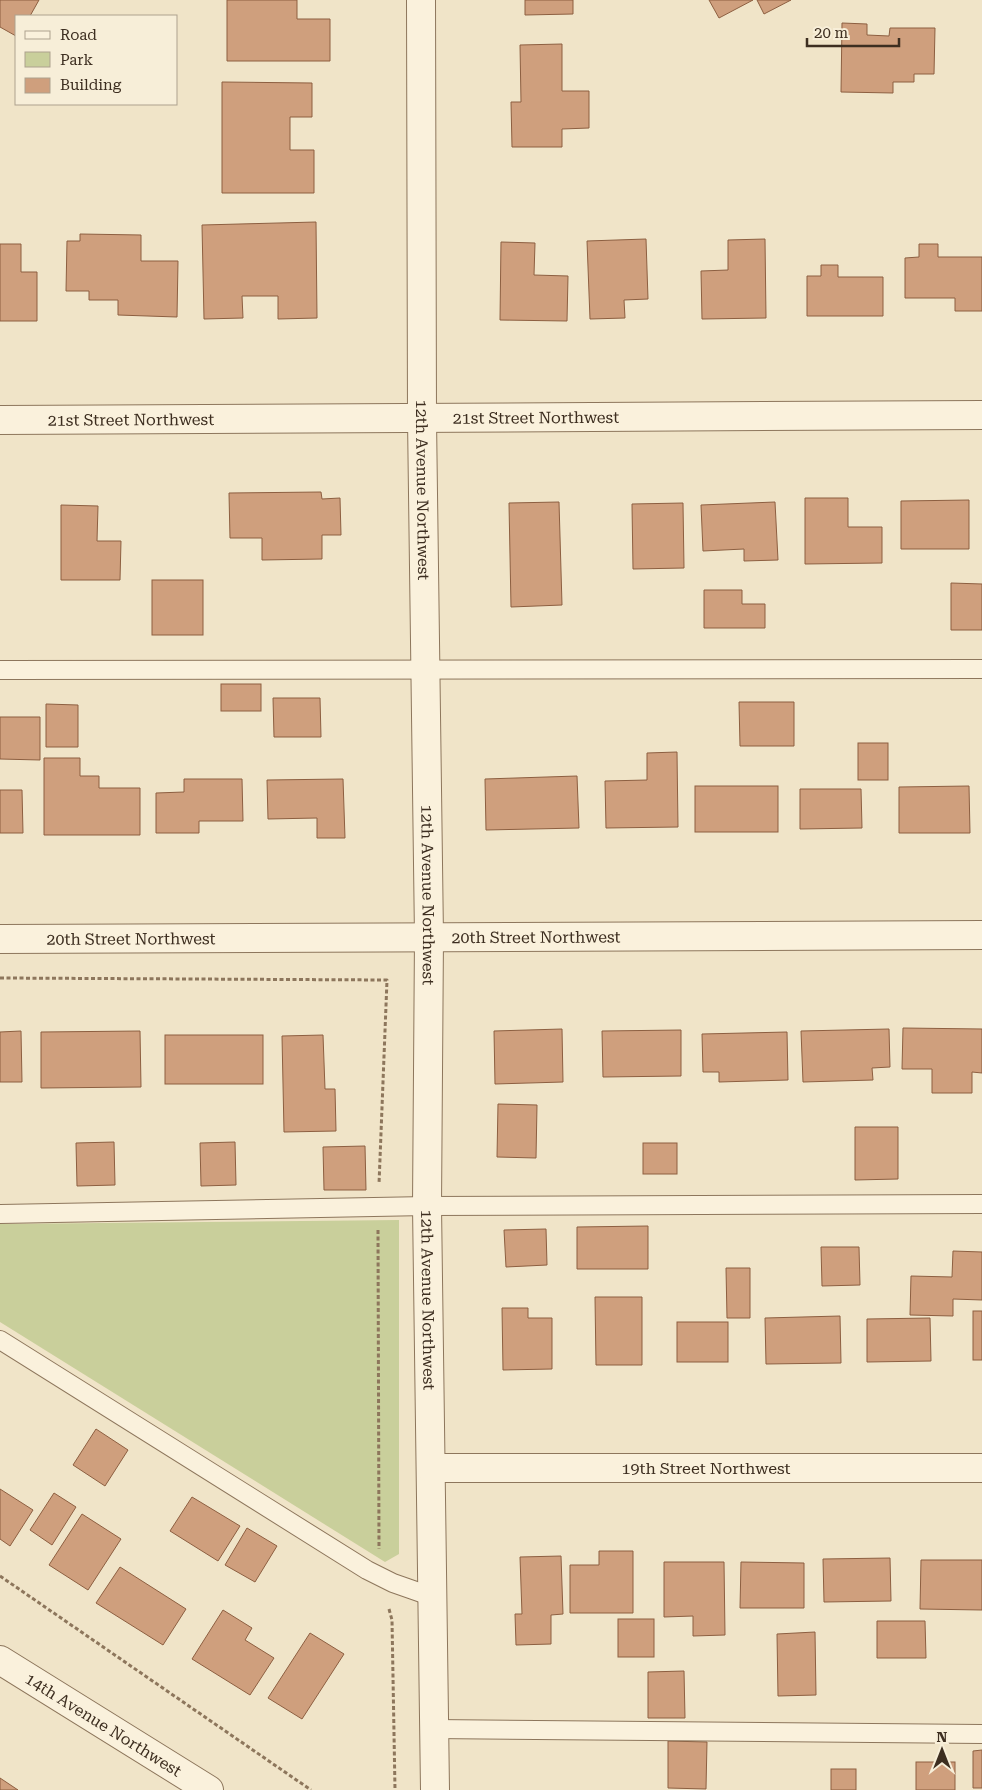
<svg xmlns="http://www.w3.org/2000/svg" width="982" height="1790" viewBox="0 0 982 1790" font-family="'Roboto Serif',serif">
<style>
.green{fill:#c9cf9b}
.building{fill:#cf9f7d;stroke:#8d5f41}
.lines{fill:none;stroke-linecap:round;stroke-linejoin:round}
.service-casing{stroke:#8d765c;stroke-width:20}
.minor-casing{stroke:#8d765c;stroke-width:30}
.path{stroke:#8d765c;stroke-width:3;stroke-dasharray:4 2.5;stroke-linecap:butt}
.service{stroke:#faf1dc;stroke-width:18}
.minor{stroke:#faf1dc;stroke-width:28}
.labels{text-anchor:middle;dominant-baseline:central;stroke-width:4.5;stroke-linejoin:round;paint-order:stroke}
.street-label{font-size:16px;fill:#3d2e20;stroke:#f7eed8}
</style>
<rect width="100%" height="100%" fill="#f0e4c8"/>
<path class="green" d="M399 1220V1554L385 1562 0 1322V1224Z"/>
<g class="building">
<path d="M0 0H39L30 16H16V36L0 27Z"/>
<path d="M227 0H297V19H330V61H227Z"/>
<path d="M525 0H573V14L525 15Z"/>
<path d="M709 0H753L719 18Z"/>
<path d="M757 0H791L764 14Z"/>
<path d="M842 23 867 24V35L889 36 890 28H935L934 74H914V82H893V93L841 92Z"/>
<path d="M562 44V91H589V128L562 129V147H512L511 102H521L520 45Z"/>
<path d="M222 82 312 83V117H290V150H314V193H222Z"/>
<path d="M316 222 317 318 278 319V296H242L243 318 204 319 202 225Z"/>
<path d="M80 234 141 235V261H178L177 317 118 315V300H89V291H66L67 241H80Z"/>
<path d="M646 239 648 299 624 300 625 318 590 319 587 241Z"/>
<path d="M765 239 766 318 702 319 701 271 728 270V240Z"/>
<path d="M501 242 535 243 534 275 568 276 567 321 500 320Z"/>
<path d="M0 244H21V272H37V321H0Z"/>
<path d="M919 244H938V257H982V311H955V298H905V258L919 257Z"/>
<path d="M821 265H838V277H883V316H807V276H821Z"/>
<path d="M321 492 322 499 340 498 341 535H322V559L262 560V538H230L229 493Z"/>
<path d="M805 498H848V527H882V563L805 564Z"/>
<path d="M969 500V549H901V501Z"/>
<path d="M559 502 562 605 511 607 509 503Z"/>
<path d="M775 502 778 560 744 561V549L703 551 701 505Z"/>
<path d="M683 503 684 568 633 569 632 504Z"/>
<path d="M61 505 98 506 97 541H121L120 580H61Z"/>
<rect x="152" y="580" width="51" height="55"/>
<path d="M951 583 982 584V630H951Z"/>
<path d="M704 590H742V604H765V628H704Z"/>
<rect x="221" y="684" width="40" height="27"/>
<path d="M273 698H320L321 737H274Z"/>
<path d="M739 702H794V746H740Z"/>
<path d="M46 704 78 705V747H46Z"/>
<path d="M0 717H40V760L0 759Z"/>
<rect x="858" y="743" width="30" height="37"/>
<path d="M677 752 678 827 606 828 605 781 647 780V753Z"/>
<path d="M44 758H80V776H99V788H140V835H44Z"/>
<path d="M577 776 579 828 486 830 485 779Z"/>
<path d="M184 779H242L243 821H199V833H156V793L184 792Z"/>
<path d="M343 779 345 838H317V818L268 819 267 780Z"/>
<rect x="695" y="786" width="83" height="46"/>
<path d="M969 786 970 833H899V787Z"/>
<path d="M800 789H861L862 828 800 829Z"/>
<path d="M0 790H22L23 833H0Z"/>
<path d="M903 1028 982 1029V1073L972 1072V1093H932V1069H902Z"/>
<path d="M562 1029 563 1082 495 1084 494 1031Z"/>
<path d="M889 1029 890 1067 872 1068 873 1080 803 1082 801 1031Z"/>
<path d="M681 1030V1076L603 1077 602 1031Z"/>
<path d="M21 1031 22 1082H0V1032Z"/>
<path d="M140 1031 141 1087 41 1088V1032Z"/>
<path d="M787 1032 788 1080 719 1082V1072H703L702 1034Z"/>
<rect x="165" y="1035" width="98" height="49"/>
<path d="M323 1035 325 1089H335L336 1131 284 1132 282 1036Z"/>
<path d="M498 1104 537 1105 536 1158 497 1157Z"/>
<path d="M855 1127H898V1179L855 1180Z"/>
<path d="M114 1142 115 1185 77 1186 76 1143Z"/>
<path d="M235 1142 236 1185 201 1186 200 1143Z"/>
<rect x="643" y="1143" width="34" height="31"/>
<path d="M365 1146 366 1190H324L323 1147Z"/>
<path d="M648 1226V1269H577V1227Z"/>
<path d="M546 1229 547 1265 506 1267 504 1230Z"/>
<path d="M821 1247H859L860 1285 822 1286Z"/>
<path d="M953 1251 982 1252V1300L953 1299V1316L910 1315 911 1276 952 1277Z"/>
<path d="M726 1268H750V1318H727Z"/>
<path d="M595 1297H642V1365H596Z"/>
<path d="M502 1308H528V1318H552V1369L503 1370Z"/>
<rect x="973" y="1311" width="9" height="49"/>
<path d="M840 1316 841 1363 766 1364 765 1318Z"/>
<path d="M930 1318 931 1361 867 1362V1319Z"/>
<rect x="677" y="1322" width="51" height="40"/>
<path d="M96 1429 128 1450 105 1486 73 1465Z"/>
<path d="M0 1489 33 1510 10 1546 0 1539Z"/>
<path d="M54 1493 76 1507 52 1545 30 1530Z"/>
<path d="M192 1497 240 1526 218 1561 170 1531Z"/>
<path d="M82 1514 121 1539 88 1590 49 1565Z"/>
<path d="M247 1528 277 1546 255 1582 225 1565Z"/>
<path d="M599 1551H633V1613H570V1565H599Z"/>
<path d="M561 1556 563 1614 551 1615V1644L516 1645 515 1614H522L520 1557Z"/>
<path d="M890 1558 891 1601 824 1602 823 1559Z"/>
<path d="M921 1560H982V1610L920 1609Z"/>
<path d="M664 1562H724L725 1635 693 1636V1616L664 1617Z"/>
<path d="M741 1562 804 1563V1608H740Z"/>
<path d="M120 1567 186 1609 163 1645 96 1603Z"/>
<path d="M223 1610 252 1628 245 1640 274 1658 250 1695 192 1659Z"/>
<rect x="618" y="1619" width="36" height="38"/>
<path d="M877 1621H925L926 1658H877Z"/>
<path d="M815 1632 816 1695 778 1696 777 1634Z"/>
<path d="M310 1633 344 1654 302 1719 268 1698Z"/>
<path d="M684 1671 685 1718H648V1672Z"/>
<path d="M668 1741 707 1742 706 1789 668 1788Z"/>
<path d="M982 1750V1788H973V1751Z"/>
<rect x="916" y="1762" width="39" height="28"/>
<rect x="831" y="1769" width="25" height="21"/>
<path d="M0 1778 18 1790H0Z"/>
</g>
<g class="lines">
<g class="service-casing">
<g id="service">
<path d="M0 670 982 669"/>
<path d="M0 1214 427 1206 982 1204"/>
<path d="M0 1340 367 1570 393 1583 433 1597"/>
<path d="M434 1729 982 1734"/>
</g>
</g>
<g class="minor-casing">
<g id="minor">
<path id="s1" d="M421 0 422 419 429 937 427 1206 435 1790"/>
<path id="s2" d="M0 420 982 415"/>
<path id="s3" d="M0 939 982 935"/>
<path id="s4" d="M431 1468H982"/>
<path id="s5" d="M0 1660 209 1790"/>
</g>
</g>
<g class="path">
<path d="M0 978 387 980 379 1184"/>
<path d="M378 1230 379 1549"/>
<path d="M0 1576 311 1790"/>
<path d="M389 1609 392 1620 395 1790"/>
</g>
<use href="#service" class="service"/>
<use href="#minor" class="minor"/>
</g>
<g class="labels">
<g class="street-label">
<text stroke="none"><textPath href="#s2" startOffset="536">21st Street Northwest</textPath></text>
<text stroke="none"><textPath href="#s2" startOffset="131">21st Street Northwest</textPath></text>
<text stroke="none"><textPath href="#s1" startOffset="490">12th Avenue Northwest</textPath></text>
<text stroke="none"><textPath href="#s1" startOffset="895">12th Avenue Northwest</textPath></text>
<text stroke="none"><textPath href="#s3" startOffset="536">20th Street Northwest</textPath></text>
<text stroke="none"><textPath href="#s3" startOffset="131">20th Street Northwest</textPath></text>
<text stroke="none"><textPath href="#s1" startOffset="1300">12th Avenue Northwest</textPath></text>
<text stroke="none"><textPath href="#s4" startOffset="275">19th Street Northwest</textPath></text>
<text stroke="none"><textPath href="#s5" startOffset="122">14th Avenue Northwest</textPath></text>
</g>
</g>
<rect x="15" y="15" width="162" height="90" fill="#f7eed8" stroke="#ada18e"/>
<rect x="25" y="31" width="25" height="8" fill="#faf1dc" stroke="#ada18e"/>
<text x="60" y="40" font-size="15" fill="#3d2e20">Road</text>
<rect x="25" y="52" width="25" height="15" fill="#c9cf9b" stroke="#ada18e"/>
<text x="60" y="65" font-size="15" fill="#3d2e20">Park</text>
<rect x="25" y="78" width="25" height="15" fill="#cf9f7d" stroke="#ada18e"/>
<text x="60" y="90" font-size="15" fill="#3d2e20">Building</text>
<g transform="translate(942 1750)" stroke="#f7eed8" stroke-width="4" paint-order="stroke">
<path d="M0-4L9 19L0 12L-9 19Z" fill="#3d2e20"/>
<text y="-8" font-size="14" font-weight="bold" text-anchor="middle" fill="#3d2e20">N</text>
</g>
<path d="M807 38v8h92v-8" fill="none" stroke="#3d2e20" stroke-width="2.5"/>
<text x="814" y="38" font-size="15" fill="#3d2e20" stroke="#f7eed8" stroke-width="4" paint-order="stroke">20 m</text>
</svg>
